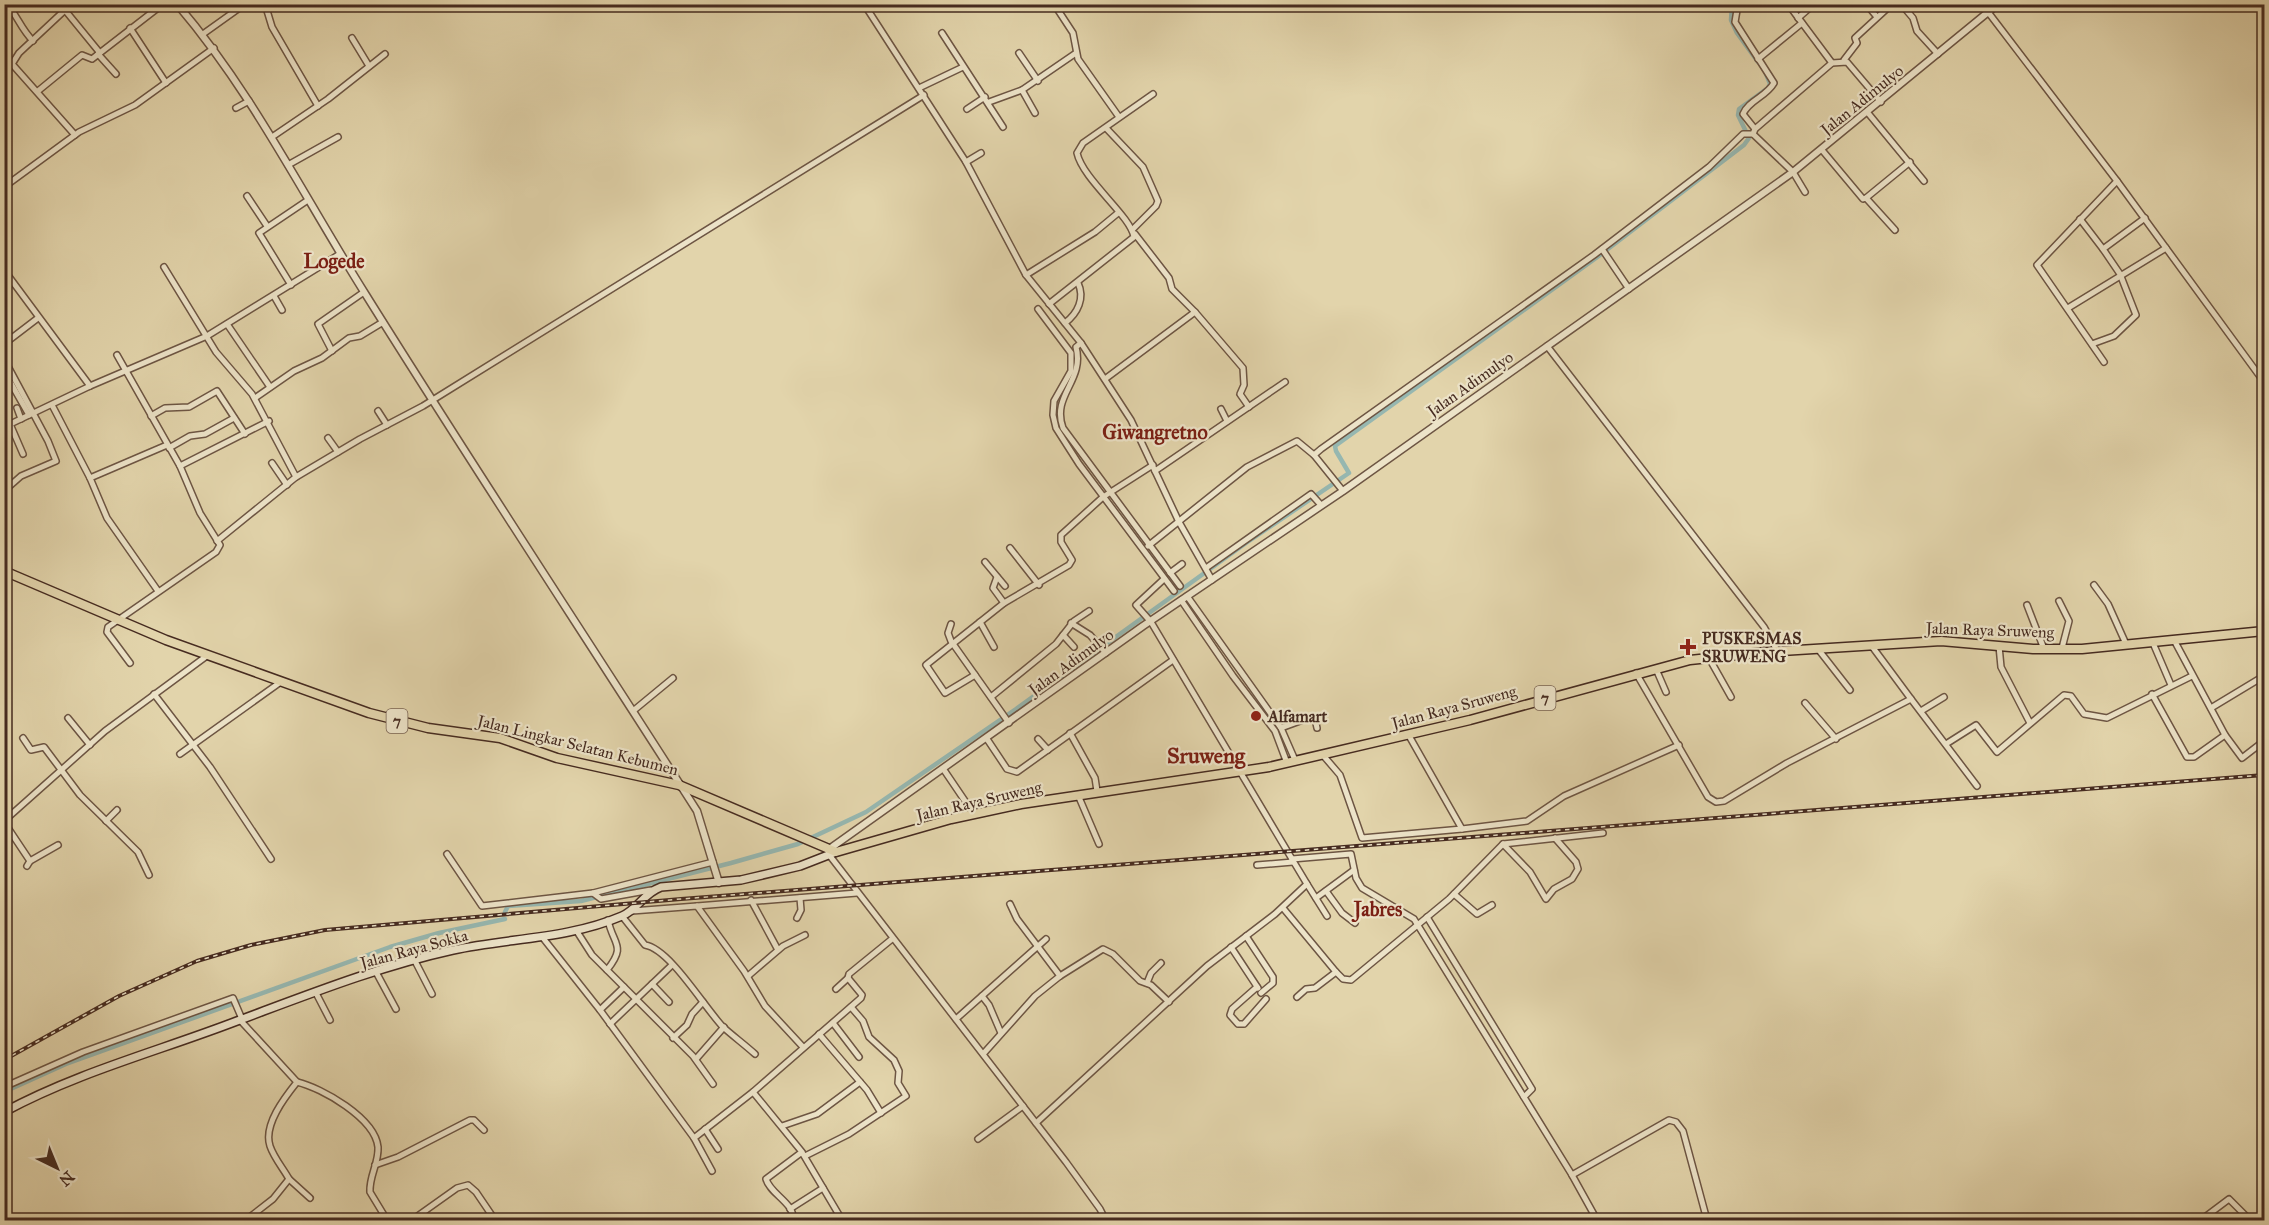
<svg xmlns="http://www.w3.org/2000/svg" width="2269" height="1225" viewBox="0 0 2269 1225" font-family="'IM FELL Great Primer',serif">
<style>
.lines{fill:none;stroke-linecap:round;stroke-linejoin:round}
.canal{stroke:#96b7b0;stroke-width:4.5}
.minor-casing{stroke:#6d5543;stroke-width:8}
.tertiary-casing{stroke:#6d5543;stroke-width:9}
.secondary-casing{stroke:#462b20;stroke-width:10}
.trunk-casing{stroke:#462b20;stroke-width:11}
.minor{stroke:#ece3c8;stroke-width:5}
.tertiary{stroke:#ece3c8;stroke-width:6}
.secondary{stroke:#ece3c8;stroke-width:7}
.trunk{stroke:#e2d4ab;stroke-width:8}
.rail-casing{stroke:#462b20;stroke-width:4}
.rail{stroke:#ece3c8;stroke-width:1.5;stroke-dasharray:4.5;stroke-linecap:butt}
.poi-dot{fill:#8f2418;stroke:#ece3c8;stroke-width:2}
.labels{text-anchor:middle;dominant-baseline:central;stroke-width:4.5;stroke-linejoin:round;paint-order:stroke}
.shield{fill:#ece3c8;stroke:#786252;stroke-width:1.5}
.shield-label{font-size:15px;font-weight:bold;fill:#462b20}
.street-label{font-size:16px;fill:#462b20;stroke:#ece3c8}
.poi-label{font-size:16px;font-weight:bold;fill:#462b20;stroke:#ece3c8;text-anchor:start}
.quarter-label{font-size:20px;font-weight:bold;fill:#7a1f14;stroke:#ece3c8}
.district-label{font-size:22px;font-weight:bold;fill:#7a1f14;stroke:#ece3c8}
</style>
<rect width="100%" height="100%" fill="#e2d4ab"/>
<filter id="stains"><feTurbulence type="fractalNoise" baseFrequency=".00333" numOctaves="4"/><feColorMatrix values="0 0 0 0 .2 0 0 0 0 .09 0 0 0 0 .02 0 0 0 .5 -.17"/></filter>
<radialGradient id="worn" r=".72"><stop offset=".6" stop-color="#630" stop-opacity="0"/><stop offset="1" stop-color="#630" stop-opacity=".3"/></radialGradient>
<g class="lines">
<g class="canal">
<path d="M1732 4 1731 20 1737 33 1758 62"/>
<path d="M505 912 508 906 581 901 731 863 798 844 866 812 1016 709 1246 543 1349 473 1336 451 1335 446 1596 258 1744 145 1749 138 1738 115 1739 109 1768 88 1770 84 1766 74"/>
<path d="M4 1092 66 1064 390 947 439 933 505 919"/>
</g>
<g class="minor-casing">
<g id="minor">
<path d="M7 4C18 17 21 29 33 41"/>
<path d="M60 4 100 53"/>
<path d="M265 4 272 27 318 106"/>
<path d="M864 4 966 162 1026 275 1081 343 1131 420 1179 522 1212 580"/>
<path d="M1054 4 1073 33 1078 59 1119 117"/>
<path d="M1738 4 1735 22 1774 83C1766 97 1749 100 1743 114L1755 129"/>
<path d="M1788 4 1832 63"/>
<path d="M1866 4 1877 17"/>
<path d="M1901 4 1913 18 1917 31 1938 54"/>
<path d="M65 10 19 53 12 64 75 135"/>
<path d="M1988 12 2117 181 2264 382"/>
<path d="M1798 18 1814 4"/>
<path d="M130 28 166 83"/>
<path d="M942 33 1003 127"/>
<path d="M203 34 245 4"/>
<path d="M352 38 369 66"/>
<path d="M1019 53 1038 81"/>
<path d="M98 54 116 74"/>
<path d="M1758 59 1802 23"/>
<path d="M1844 60 1857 43 1855 38 1892 4"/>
<path d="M919 88 963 67"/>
<path d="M1022 90 1035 113"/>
<path d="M38 91 82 55 92 59 163 4"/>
<path d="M989 102 1022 90 1076 53"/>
<path d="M236 108 249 101"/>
<path d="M967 109 985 97"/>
<path d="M1868 113 1924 181"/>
<path d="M1106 128 1143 167 1158 201 1156 206 1132 230"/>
<path d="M1753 134 1793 172 1805 192"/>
<path d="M272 137 328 99 385 54"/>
<path d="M1822 150 1863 199 1866 198 1895 230"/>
<path d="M966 162 981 153"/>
<path d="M288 165 338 137"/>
<path d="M4 187 79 132 135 105 214 48"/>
<path d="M247 196 267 226"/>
<path d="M1866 198 1910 162"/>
<path d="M2080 219 2103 249"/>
<path d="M1602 249 1629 289"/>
<path d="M164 267 216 352 252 394 296 477"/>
<path d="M4 270 90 386"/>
<path d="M1026 275 1095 232 1118 213"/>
<path d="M291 285 259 233 308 200"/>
<path d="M274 296 282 310"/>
<path d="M1049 304 1134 237C1131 216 1083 180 1077 153L1083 143 1153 94"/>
<path d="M2068 308 2166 248"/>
<path d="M1038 309 1071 353V371L1054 401 1053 415 1056 428 1079 464 1174 591"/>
<path d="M1195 312 1243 368 1244 385 1240 394 1249 407"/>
<path d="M1065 323C1078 313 1085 298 1078 283"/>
<path d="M227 324 270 387"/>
<path d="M1081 343 1076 347C1085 381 1051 395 1063 428L1180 586"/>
<path d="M4 344 38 318"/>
<path d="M2092 344 2114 336 2136 315 2120 274 2103 249 2145 218"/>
<path d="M1547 346 1764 627 1778 652"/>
<path d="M332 351 318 324 364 292"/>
<path d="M117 355 180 466 200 513 220 545 216 552 108 627 107 632 130 663"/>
<path d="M4 359 48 441 56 461 21 476 4 491"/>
<path d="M2104 362 2037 265 2117 181"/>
<path d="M4 371 29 415"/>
<path d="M1105 379 1195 312 1172 289 1169 278 1135 234"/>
<path d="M255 398 294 371 322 358 349 338 360 336 383 322"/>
<path d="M52 405 90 478"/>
<path d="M17 408 21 419"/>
<path d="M1221 409 1227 421"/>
<path d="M378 411 387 425"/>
<path d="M151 416 165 408 189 407 217 391 245 434"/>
<path d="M10 424 23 454"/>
<path d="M4 427 90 386 207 336 340 254"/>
<path d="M328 438 338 452"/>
<path d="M169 448 190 436 205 434 234 418"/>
<path d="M272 463 287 485"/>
<path d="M180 466 269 421"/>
<path d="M1155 471 1285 382"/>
<path d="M1343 491 1314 455 1321 449 1594 255 1709 167 1743 134H1753L1755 129 1832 63 1847 62 1881 102"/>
<path d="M217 541 296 477 360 439 423 406 924 95"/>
<path d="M1148 546 1247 467 1297 441 1314 455"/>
<path d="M1010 548 1039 585"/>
<path d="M985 562 1005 586"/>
<path d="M1206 568 1311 494 1321 505"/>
<path d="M1170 573 1182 564"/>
<path d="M997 577 993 588 1004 603"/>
<path d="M1164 579 1136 605 1151 622 1292 859 1351 854 1356 878 1362 888 1414 919 1572 1175 1597 1220"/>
<path d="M2094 585 2108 604 2126 644"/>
<path d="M158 591 107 518 90 478 167 445"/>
<path d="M1187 596 1281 728 1295 760"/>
<path d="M1181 600 1233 676 1275 731 1287 763"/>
<path d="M2059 601 2069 621 2062 648"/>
<path d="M2027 605 2044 649"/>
<path d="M980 622 994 647"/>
<path d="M1071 623 1090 635 1106 653"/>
<path d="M951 624 948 633 951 641 1009 723"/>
<path d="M1063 635 1074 647"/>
<path d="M2153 643 2171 685"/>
<path d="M1999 646 2001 667 2030 723"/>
<path d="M1818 649 1850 690"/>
<path d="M1709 658 1731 697"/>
<path d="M1656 669 1666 692"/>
<path d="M1636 673 1708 797 1716 802 1724 801 1787 763 1911 699 1871 645"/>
<path d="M975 675 945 693 926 665 1004 603 1069 565 1072 560 1061 542V535L1103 497 1153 465"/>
<path d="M154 694 210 767 271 859"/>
<path d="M2152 694 2187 757H2194L2225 735 2174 640"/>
<path d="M991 697 1056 644 1074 621 1089 611"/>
<path d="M1911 699 1977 786"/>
<path d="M1805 703 1836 739"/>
<path d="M2211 708 2264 676"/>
<path d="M633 711 673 678"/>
<path d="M1921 711 1944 697"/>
<path d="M68 718 90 745"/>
<path d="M1281 728 1311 717 1315 719 1317 728"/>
<path d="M1070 733 1095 778 1097 791"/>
<path d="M1408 734 1462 829 1527 821 1564 796 1679 745"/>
<path d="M2225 735 2242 758 2264 741"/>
<path d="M23 738 31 750 44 747 80 795 138 852 149 875"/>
<path d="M987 739 1007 769 1017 772 1173 660"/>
<path d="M1038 739 1048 750"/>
<path d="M1946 744 1976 725 1997 752 2064 695 2071 696 2084 714 2107 718 2192 676"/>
<path d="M180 754 282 681"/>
<path d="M1322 754 1340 775 1362 838 1462 829"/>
<path d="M944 770 965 801"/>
<path d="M1078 795 1099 844"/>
<path d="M4 821 105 731 208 655"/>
<path d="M106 821 117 810"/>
<path d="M4 822 30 861 27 866"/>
<path d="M1503 844 1530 872 1546 899 1554 889 1572 879 1578 869 1576 862 1555 838"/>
<path d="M447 854 482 906 593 893 601 899 651 890"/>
<path d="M830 856 1066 1162 1100 1209 1104 1217 1101 1220"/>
<path d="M30 861 58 845"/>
<path d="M1257 865 1293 862"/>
<path d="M1307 884 1327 916"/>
<path d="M1326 891 1342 913 1355 923"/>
<path d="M593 893 713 862"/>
<path d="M1454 894 1477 914 1492 905"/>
<path d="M1316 898 1354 870"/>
<path d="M751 900 778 950"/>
<path d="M1010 904 1017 919 1060 976"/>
<path d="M697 906 857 893"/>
<path d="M1283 908 1336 972 1343 979 1351 980 1449 899 1503 844 1603 833"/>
<path d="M632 911 697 906 744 971 765 1006 803 1047"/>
<path d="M622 916 645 945C670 949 704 1007 723 1027 733 1036 745 1045 755 1054"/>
<path d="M1427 917 1532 1089 1524 1097"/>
<path d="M797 918 801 910 800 898"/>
<path d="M576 930 592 955 693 1056 713 1084"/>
<path d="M1246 936 1273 977V983L1261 993"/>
<path d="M543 938 600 1010 694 1138 753 1092 861 998 862 995 848 978 849 974 892 939"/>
<path d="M1231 947 1258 988"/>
<path d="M415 961 432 994"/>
<path d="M607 970C627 945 613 945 608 920"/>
<path d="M376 972 396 1009"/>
<path d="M748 976 783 946 805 935"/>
<path d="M1147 983 1151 973 1161 963"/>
<path d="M652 984 669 1002"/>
<path d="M1257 987 1232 1009 1230 1015 1238 1024H1244L1266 999"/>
<path d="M836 989 848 978"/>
<path d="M316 993 330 1020"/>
<path d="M982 996 989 1005 1001 1033"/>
<path d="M1297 997 1306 989 1315 988 1336 972"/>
<path d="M600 1010 624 987"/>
<path d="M956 1019 1046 939"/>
<path d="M240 1020 297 1082C285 1097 263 1125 270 1146 274 1158 283 1168 289 1179L273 1199 246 1220"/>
<path d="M833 1023 859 1057"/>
<path d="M610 1024 672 965"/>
<path d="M819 1034 867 1090 881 1113"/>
<path d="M673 1038 687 1025 692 1014 703 1002"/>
<path d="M984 1053 1035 996 1060 976 1103 949 1113 954 1140 981 1151 985 1169 1002"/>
<path d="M696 1059 724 1027"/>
<path d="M297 1082C322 1088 375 1118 378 1147 379 1163 369 1176 370 1192L387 1220"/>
<path d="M4 1087 83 1052 233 998 242 1019"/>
<path d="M753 1092 802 1152 766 1179C770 1194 795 1203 793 1220"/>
<path d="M1036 1123 1207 966 1275 914 1307 884 1292 859"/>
<path d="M782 1126 817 1114 860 1082"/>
<path d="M705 1129 718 1149"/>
<path d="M694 1138 712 1171"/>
<path d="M978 1139 1023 1106"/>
<path d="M803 1154 842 1220"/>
<path d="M805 1156 849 1134 906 1096 898 1083 899 1071 894 1060 869 1037 863 1021 851 1007"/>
<path d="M375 1165 398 1157 470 1120H474L484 1130"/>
<path d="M1572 1175 1669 1120 1676 1122 1683 1131 1707 1220"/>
<path d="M289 1179 310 1198"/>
<path d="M790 1209 823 1188"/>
<path d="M412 1220 457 1188 468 1185 476 1192 495 1220"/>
<path d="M2201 1220 2229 1199 2250 1220"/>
</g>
</g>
<g class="tertiary-casing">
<g id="tertiary">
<path d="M177 4C253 93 304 197 366 295 474 468 587 639 697 811L719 883"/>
<path d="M828 850 1143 626 1343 491 1793 172 1998 4"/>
</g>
</g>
<g class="secondary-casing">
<path id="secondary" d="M4 1112C78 1072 159 1051 237 1021 307 995 380 966 453 950 509 938 568 939 622 916 638 909 644 893 661 887L741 880 800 866 836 852"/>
</g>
<g class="trunk-casing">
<path id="trunk" d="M4 571 166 640 369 713 428 728 500 738 557 758 679 785 836 852 951 819 1021 804 1269 767 1470 720 1690 660 1766 652 1941 641 2033 649H2082L2264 631"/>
</g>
<use href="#minor" class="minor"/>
<use href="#tertiary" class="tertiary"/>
<use href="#secondary" class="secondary"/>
<use href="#trunk" class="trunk"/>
<g class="rail-casing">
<path id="rail" d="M4 1060 119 996 197 961 251 945 325 930 681 899 2264 775"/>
</g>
<use href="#rail" class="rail"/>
</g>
<g class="poi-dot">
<path d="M1685 638h6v6h6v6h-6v6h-6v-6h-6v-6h6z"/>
<circle cx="1256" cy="716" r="6"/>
</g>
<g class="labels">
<g class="shield">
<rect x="1534.5" y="686" width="21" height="24" rx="4.5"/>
<rect x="386.5" y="709" width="21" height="24" rx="4.5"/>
</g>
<g class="shield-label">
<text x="1545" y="698">7</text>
<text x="397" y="721">7</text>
</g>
<g class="street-label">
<text transform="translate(1862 100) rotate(-39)">Jalan Adimulyo</text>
<text transform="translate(1470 384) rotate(-35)">Jalan Adimulyo</text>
<text transform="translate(1990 630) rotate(2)">Jalan Raya Sruweng</text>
<text transform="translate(1071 662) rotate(-36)">Jalan Adimulyo</text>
<text transform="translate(1454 707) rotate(-15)">Jalan Raya Sruweng</text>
<text transform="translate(578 745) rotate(14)">Jalan Lingkar Selatan Kebumen</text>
<text transform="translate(979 801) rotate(-13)">Jalan Raya Sruweng</text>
<text transform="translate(414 949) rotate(-15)">Jalan Raya Sokka</text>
</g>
<g class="poi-label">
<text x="1702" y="638">PUSKESMAS<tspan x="1702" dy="18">SRUWENG</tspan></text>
<text x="1268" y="716">Alfamart</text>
</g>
<g class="quarter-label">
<text x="334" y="261">Logede</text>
<text x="1155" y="432">Giwangretno</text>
<text x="1378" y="909">Jabres</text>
</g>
<g class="district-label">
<text x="1206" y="755">Sruweng</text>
</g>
</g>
<rect width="2269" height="1225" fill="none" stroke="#e2d4ab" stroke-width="24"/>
<rect x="6" y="6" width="2257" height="1213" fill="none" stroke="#462b20" stroke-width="3"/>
<rect x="12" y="12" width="2245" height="1201" fill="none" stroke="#462b20" stroke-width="1.5"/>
<g transform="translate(57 1168) rotate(137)" stroke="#ece3c8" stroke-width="4.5" paint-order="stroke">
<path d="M0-4.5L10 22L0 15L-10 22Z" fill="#462b20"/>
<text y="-9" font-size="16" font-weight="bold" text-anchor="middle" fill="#462b20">N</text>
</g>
<rect width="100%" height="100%" filter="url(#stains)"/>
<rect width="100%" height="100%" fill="url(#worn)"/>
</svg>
